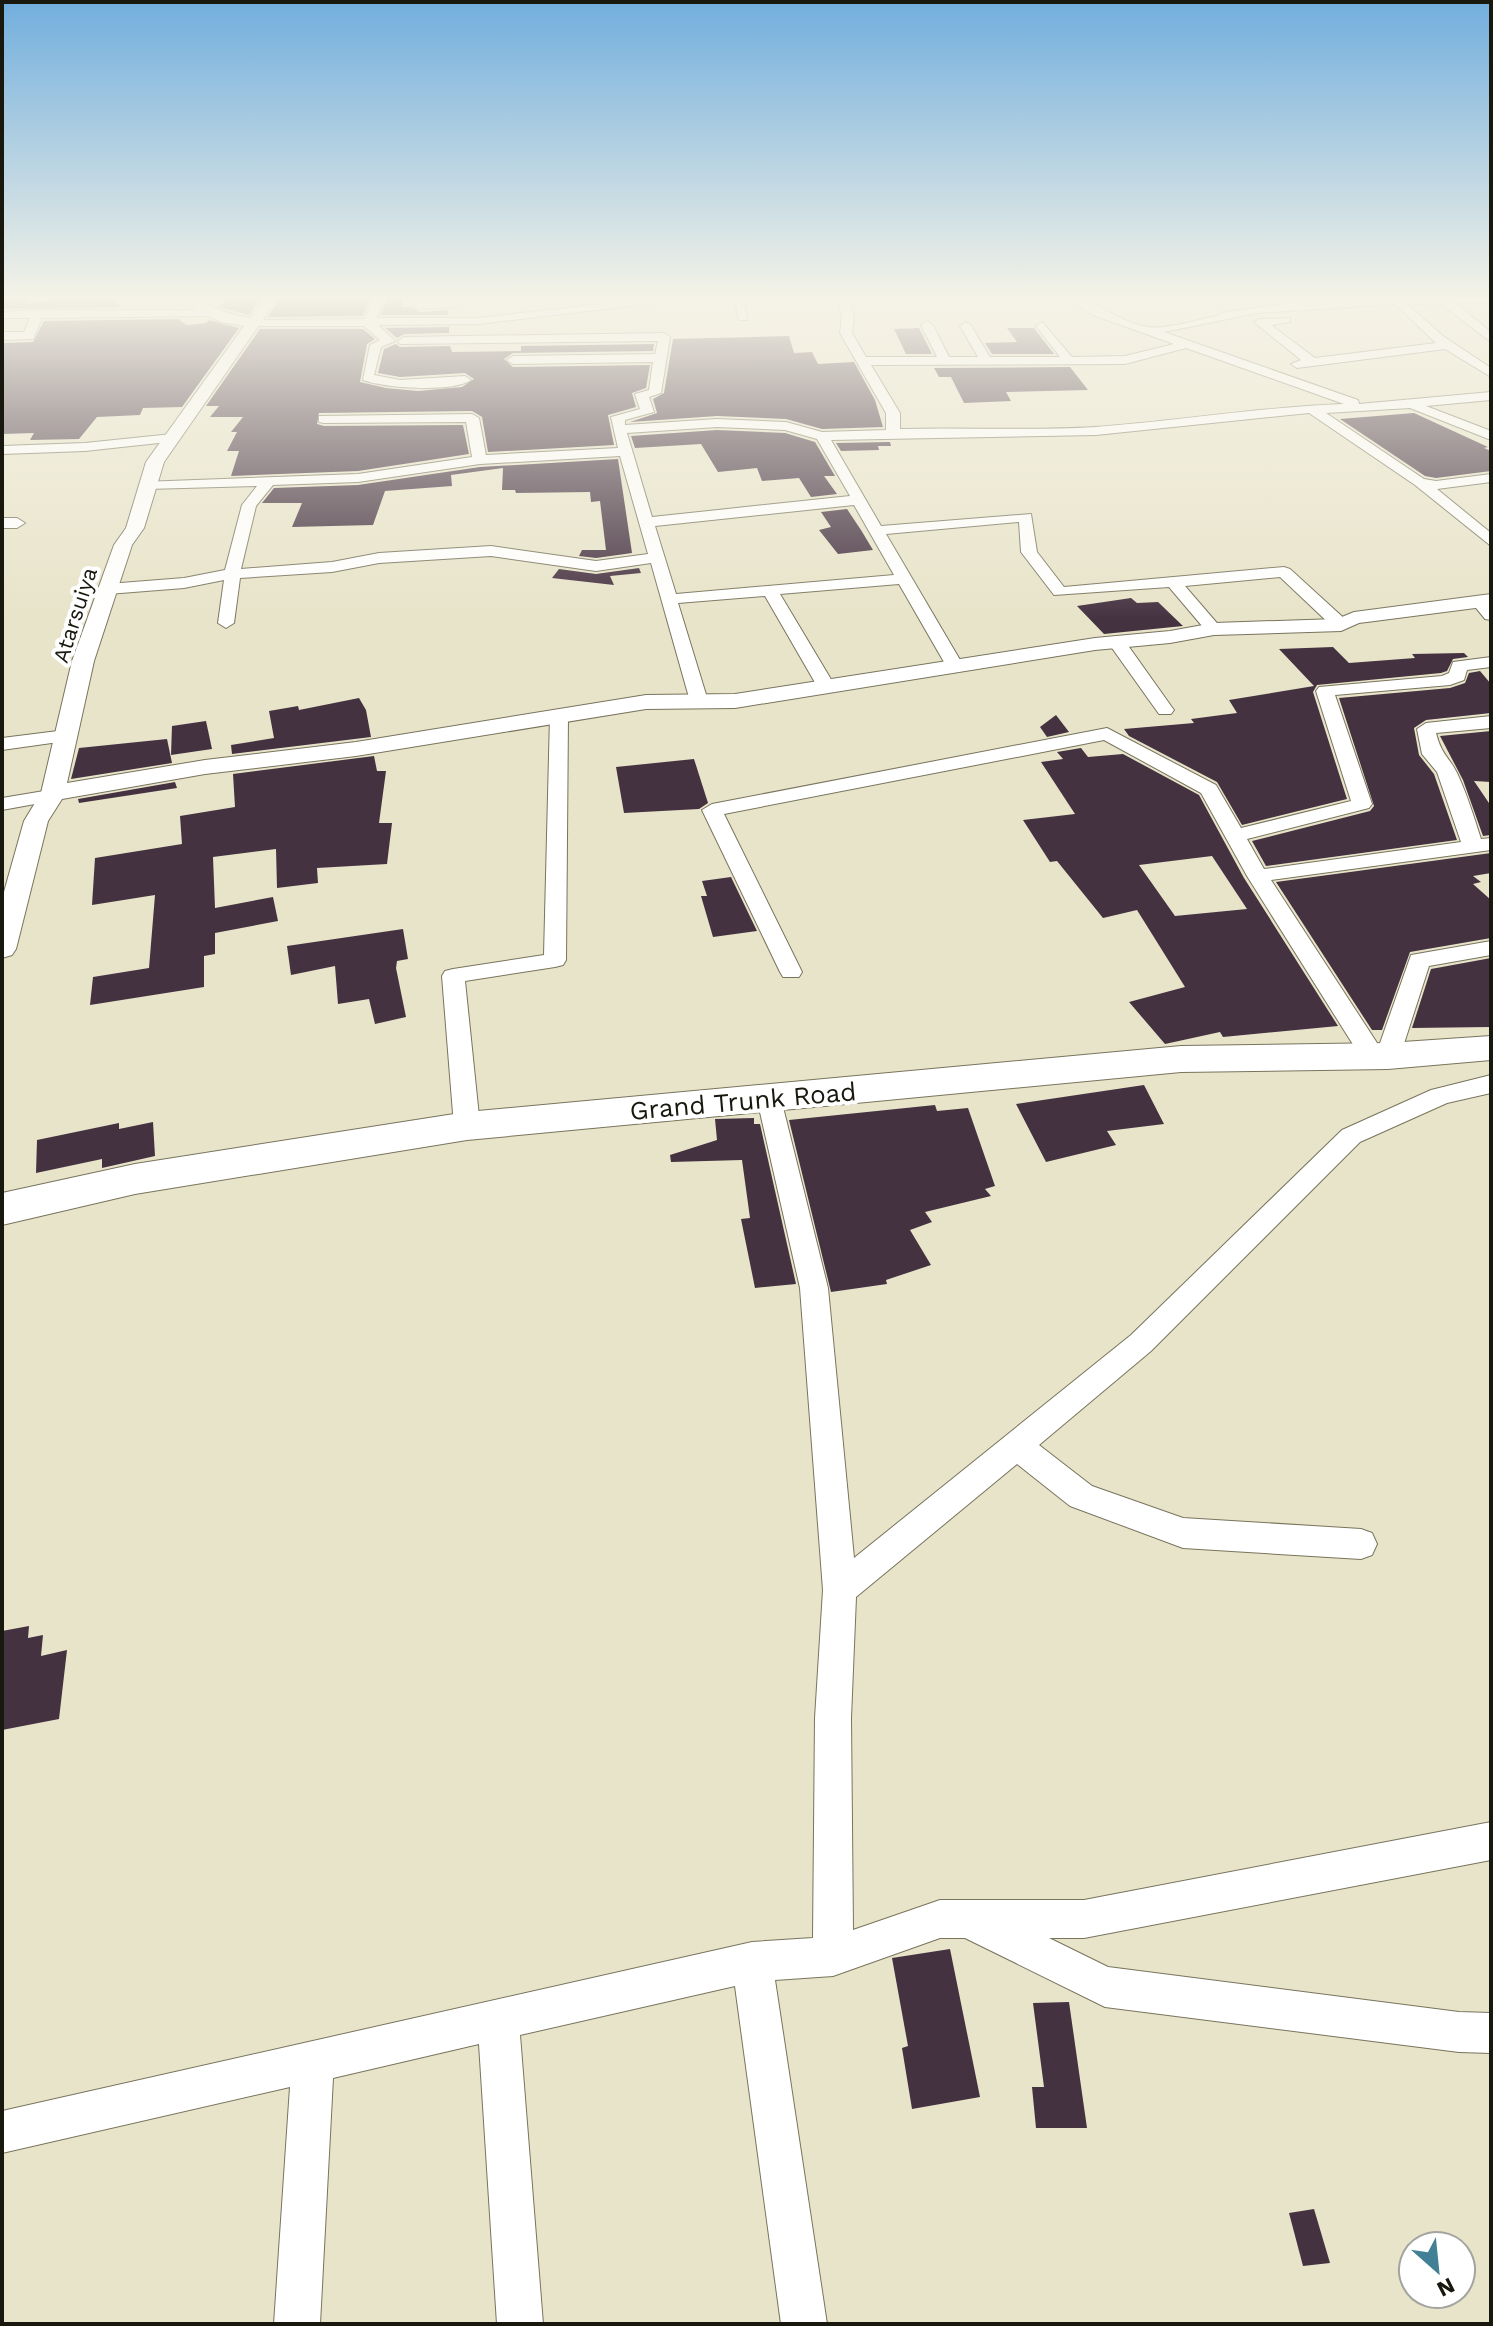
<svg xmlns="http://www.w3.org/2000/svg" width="1493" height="2326" viewBox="0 0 1493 2326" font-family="'Work Sans',sans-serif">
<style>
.building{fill:#453241;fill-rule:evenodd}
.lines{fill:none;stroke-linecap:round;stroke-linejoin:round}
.minor-casing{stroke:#78745d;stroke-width:2}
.tertiary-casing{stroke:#78745d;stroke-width:2}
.primary-casing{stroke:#78745d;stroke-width:2}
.minor{fill:#fff;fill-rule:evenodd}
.tertiary{fill:#fff;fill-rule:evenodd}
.primary{fill:#fff;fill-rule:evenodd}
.labels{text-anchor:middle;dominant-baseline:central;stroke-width:8;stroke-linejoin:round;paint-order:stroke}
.far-street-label{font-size:22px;fill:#19180e;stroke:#fff}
.street-label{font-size:26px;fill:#19180e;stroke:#fff}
</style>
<rect width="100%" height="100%" fill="#e8e4ca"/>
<g class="building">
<path d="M16 295H26L30 303 87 295H113L120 307 2 309V297Z"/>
<path d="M244 295H262L249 315 219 307 228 296Z"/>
<path d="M283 295H371L363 316 268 317Z"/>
<path d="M387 297H403L402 307H411L420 312 448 310V315H381Z"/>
<path d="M178 319 187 325 206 323 209 320 239 328 182 407 143 408 140 415 97 417 79 439 30 440 34 433 2 434V343L33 342 44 321Z"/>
<path d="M449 327V333L404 334 397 338 385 328Z"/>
<path d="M919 328 932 354H906L894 329Z"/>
<path d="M1007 328H1034L1054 354H992L985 343 1017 342Z"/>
<path d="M260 329H363L375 339 367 344 360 382 386 388 418 391 462 387 474 379 465 373 400 377 378 373 384 349 396 344 400 347 450 346 452 352 521 351V346L654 344 653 351 513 353 504 359 513 367 650 365 646 388 632 393 636 407 608 415 614 445 488 452 482 417 472 411 319 413 317 424 324 426 463 425 469 454 358 471 231 476 239 451H227L237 432H231L243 417H210L219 406H206Z"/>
<path d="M789 336 794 353 812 352 818 364 854 362 875 400 883 427 822 429 786 419 717 416 630 422 657 413 653 399 664 393 673 339Z"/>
<path d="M1070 367 1088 390 1006 392 1011 401 964 403 951 377H939L934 368Z"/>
<path d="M1414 413 1488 447 1484 448 1491 451V471L1436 478 1425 476 1340 419Z"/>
<path d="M717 430 785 433 815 442 835 476H824L837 494 811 497 799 478 762 481 757 468 718 472 701 444 635 448 631 436Z"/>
<path d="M890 442 891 446H878L879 450 841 451 836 443Z"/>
<path d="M618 459 632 553 596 558 579 556 582 550H606L600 501 591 502 590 492 516 493 515 490H502L503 468 451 475 452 486 385 491 373 525 292 527 302 503H262L274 488 358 485 480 467Z"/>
<path d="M847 509 861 530 873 550 838 554 819 530 831 527 821 512Z"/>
<path d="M639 568 641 573 610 576 614 585 552 578 559 569 596 574Z"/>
<path d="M1131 598 1137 603 1158 602 1183 626 1104 634 1077 606Z"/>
<path d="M1333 647 1349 663 1415 658 1412 654 1464 653 1468 657 1453 659 1447 671 1441 673 1317 685 1313 692 1347 799 1242 825 1217 782 1129 736 1124 729 1194 723 1191 719 1237 713 1229 700 1314 686 1279 649Z"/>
<path d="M1480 671 1491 684V713L1426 720 1414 728 1419 755 1434 774 1457 840 1266 866 1252 841 1370 811 1374 806 1339 698 1450 688 1465 683 1469 673Z"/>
<path d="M359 698 366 710 371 737 232 754 231 745 274 738 269 711 298 706 299 710Z"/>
<path d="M1056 715 1069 732 1047 737 1040 727Z"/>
<path d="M206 721 212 749 171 755 172 726Z"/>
<path d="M1491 731V782L1474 781 1491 806V835L1483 836 1463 780 1440 736Z"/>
<path d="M167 739 172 763 71 779 79 748Z"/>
<path d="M1081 748 1088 757 1123 754 1199 795 1244 878 1338 1026 1223 1037 1220 1032 1165 1044 1129 1002 1185 987 1137 910 1103 918 1057 861 1050 862 1023 820 1075 814 1041 762 1063 759 1057 752ZM1212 856 1247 909 1175 916 1139 865Z"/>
<path d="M374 756 377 771H386L379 823H392L387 864 317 868 318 883 277 888 276 849 213 857 215 908 273 897 278 921 215 933V954L204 956V987L90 1005 93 977 149 968 155 895 92 905 95 858 182 844 180 816 235 807 233 774Z"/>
<path d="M694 759 708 803 699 809 624 813 616 767Z"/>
<path d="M175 782 177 788 79 803 78 799Z"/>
<path d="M1491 853V873L1473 876 1481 882 1473 884 1491 900V938L1410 952 1382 1030H1372L1276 882Z"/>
<path d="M731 877 757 931 713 937 701 896H707L702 881Z"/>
<path d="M403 929 408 959 397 961 396 968 406 1017 375 1024 369 999 338 1004 335 966 291 975 287 946Z"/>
<path d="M1491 958V1027L1412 1028 1431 969Z"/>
<path d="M1144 1085 1164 1124 1107 1131 1116 1145 1046 1162 1016 1104Z"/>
<path d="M935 1105 937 1111 968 1108 995 1186 985 1189 991 1196 925 1212 932 1222 910 1230 931 1265 886 1280 887 1284 831 1292 789 1120Z"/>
<path d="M754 1118V1124H760L796 1284 755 1288 741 1219 750 1218 742 1160 671 1162 670 1155 717 1140 715 1119Z"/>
<path d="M153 1122 155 1156 102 1168V1159L36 1173 37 1140 119 1123V1129Z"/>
<path d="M29 1626 28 1638 43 1635 41 1656 67 1650 59 1719 2 1730V1631Z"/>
<path d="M950 1949 980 2097 912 2109 902 2048 908 2046 892 1958Z"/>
<path d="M1069 2002 1087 2128H1036L1032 2087H1044L1033 2003Z"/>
<path d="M1314 2209 1330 2263 1303 2266 1289 2213Z"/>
</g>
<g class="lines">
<g class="minor-casing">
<g id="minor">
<path d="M374 295H385L377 318H478L681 295H720L478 324 378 325 395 341 381 347 374 375 400 380 465 376 471 380C452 393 385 388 363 380L370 345 380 340 364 326H255L249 323 255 320 365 319Z"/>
<path d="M449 295H460L455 307 420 309 414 306 420 303 447 302Z"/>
<path d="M726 295 744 298 747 320H739L735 302Z"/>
<path d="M837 295H848L854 317 852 333 866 357H937L921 325 927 321 933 325 949 357H978L960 326 966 322 970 324 990 357H1060L1036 326 1042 322 1072 357 1125 356 1174 344 1093 315 1060 295C1090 295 1117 323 1149 327 1166 330 1199 319 1218 316L1224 312 1290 303 1390 297 1389 295 1491 297V303H1455L1491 332V342L1441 304H1407L1443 336 1491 368V377L1445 349 1297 368 1291 364 1301 360 1254 322 1260 319 1290 318V322L1271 325 1315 358 1436 343 1395 304 1257 313 1164 332 1358 400 1359 404 1491 392V400L1426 406 1491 431V440L1410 408 1326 413 1424 479 1436 481 1491 474V482L1437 489 1491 533V546L1415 485 1309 413 1096 435 831 440 881 526 1031 514 1037 552 1064 587 1284 567 1290 569 1347 621 1349 625 1341 630 1335 629 1280 577 1185 586 1222 629 1214 634 1208 633 1169 587 1054 595 1021 552 1019 522 886 534 963 665 960 669H948L899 584 780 594 835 686 826 691 817 686 765 596 678 603 708 701 699 706 690 701 651 563 596 571 491 556 379 563 332 572 240 578 234 623 226 628 218 623 224 580 184 588 108 594 100 589 108 584 184 578 225 570 242 505 257 486 147 489 142 488V482L358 474 472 457 466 422 324 423 319 422V416L472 414 479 418 486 455 618 448 611 417 640 409 635 394 649 390 653 362 513 364 507 360 513 356 655 354 658 341 400 344 398 341 404 337 664 333 670 337 661 393 649 397 654 412 625 420V425L717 419 786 422 822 432 886 430V413L840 333 842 317ZM1186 348 1344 404C1260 407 1178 421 1095 427 1030 431 965 427 900 429V413L871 365 1125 364ZM717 427 785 430 817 439 850 496 652 517 627 433ZM620 456 648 554 596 561 491 546 379 553 332 562 241 569 256 506 273 485 358 482 480 464ZM854 505 894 575 676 594 655 526Z"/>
<path d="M1139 295H1185L1142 301 1136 298Z"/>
<path d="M38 310H209L215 313 209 316 42 318 33 339 2 340V332H24L30 318H2V312Z"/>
<path d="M172 434 177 435V441L85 451 2 454V446L85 443Z"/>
<path d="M2 518H17L25 523 17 528H2Z"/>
<path d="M1480 598 1491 605V620L1485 619 1472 603Z"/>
<path d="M1116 636 1122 637 1171 706 1174 710 1171 714H1159L1107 641Z"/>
<path d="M1491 657V667L1467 670 1464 680 1450 685 1335 695 1372 804 1369 808 1247 839 1264 869 1461 842 1437 772 1422 754 1417 729 1426 723 1491 716V728L1436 733C1442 756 1448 755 1457 773 1467 794 1474 817 1481 839L1491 838V850L1271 880 1379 1046 1411 955 1491 941V955L1429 966 1400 1056 1397 1062 1388 1064 1364 1062 1247 876 1201 793 1104 740 724 814 802 972 799 977H783L780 972 702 810 712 804 1107 728 1216 785 1241 828 1351 801 1316 691 1319 687 1442 676 1449 673 1453 662Z"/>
<path d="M559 710 568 716 566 960 563 965 555 967 465 981 480 1126 476 1132 467 1135 458 1132 454 1126 442 976 445 971 453 969 544 955 550 716Z"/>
<path d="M66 730 73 732 75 736 73 740 2 750V738Z"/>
<path d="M50 790 57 792 60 796 57 800 2 810V798Z"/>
<path d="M1491 1075V1093L1447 1103 1360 1142 1151 1351 1039 1445 1092 1486 1183 1518 1361 1529 1372 1533 1377 1544 1372 1555 1361 1559 1183 1548 1070 1506 1017 1464 856 1597 851 1718 853 1930 940 1900H1084L1491 1822V1860L1084 1938H1049L1108 1967 1459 2012 1491 2013V2053L1459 2052 1105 2007 965 1938H940L833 1976 775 1980 827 2324H781L735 1986 520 2035 543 2324H497L479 2044 333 2078 320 2324H274L290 2087 2 2153V2111L752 1942 813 1938 815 1718 823 1590 800 1288 757 1099 760 1093 769 1090 778 1093 781 1099 828 1288 854 1558 1131 1335 1342 1130 1431 1090Z"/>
</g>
</g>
<g class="tertiary-casing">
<path id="tertiary" d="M163 295C194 295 219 314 250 318L266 295H280L164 462 144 528 132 545 94 661 67 783 205 760 356 742 646 695 735 694 1095 638 1170 631 1214 623 1337 619 1354 612 1491 594V606L1359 623 1341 631 1214 635 1170 643 1095 650 735 708 646 709 356 756 205 774 62 799 48 821 16 949 12 955 2 958V899L24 821 41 793 72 661 114 545 126 528 146 462 244 326 221 322Z"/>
</g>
<g class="primary-casing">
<path id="primary" d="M1491 1036V1060L1388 1069 1181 1072 467 1140 135 1194 2 1225V1193L135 1164 467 1112 1181 1046 1388 1043Z"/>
</g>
<use href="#minor" class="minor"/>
<use href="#tertiary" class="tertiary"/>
<use href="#primary" class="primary"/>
</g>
<linearGradient id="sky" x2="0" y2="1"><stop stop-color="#71aedd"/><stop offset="0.48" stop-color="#f5f3e7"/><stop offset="1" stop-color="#f5f3e7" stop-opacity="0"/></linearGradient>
<rect width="1493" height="621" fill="url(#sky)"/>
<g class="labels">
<g class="far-street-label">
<text transform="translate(75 615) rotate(-72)">Atarsuiya</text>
</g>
<g class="street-label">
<text transform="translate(743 1101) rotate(-5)">Grand Trunk Road</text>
</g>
</g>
<rect width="1493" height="2326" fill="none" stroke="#19180e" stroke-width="8"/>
<g transform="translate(1437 2270) rotate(153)"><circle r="38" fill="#ffffff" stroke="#a3a39f" stroke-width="2"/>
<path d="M0-6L14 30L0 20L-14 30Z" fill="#428095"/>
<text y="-12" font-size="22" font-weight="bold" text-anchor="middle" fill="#19180e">N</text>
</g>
</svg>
